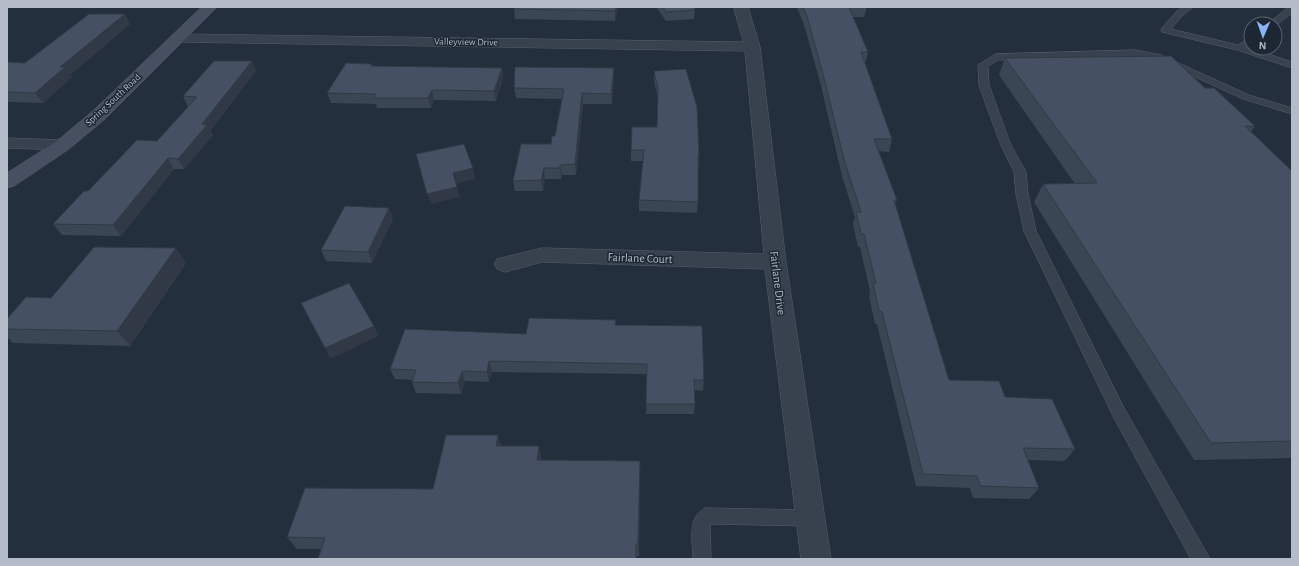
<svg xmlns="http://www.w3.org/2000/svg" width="1299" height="566" viewBox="0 0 1299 566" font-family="'Alegreya Sans',sans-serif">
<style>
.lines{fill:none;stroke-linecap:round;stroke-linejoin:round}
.lane-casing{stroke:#565f6c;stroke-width:1}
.street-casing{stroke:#565f6c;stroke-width:1}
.secondary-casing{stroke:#565f6c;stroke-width:1}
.lane{fill:#38414e;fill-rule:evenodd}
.street{fill:#38414e;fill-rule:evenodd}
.secondary{fill:#465061;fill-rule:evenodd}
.wall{fill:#3b4654}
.shaded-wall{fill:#303945}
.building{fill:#455162;stroke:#303945}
.labels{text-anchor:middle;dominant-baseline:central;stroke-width:3;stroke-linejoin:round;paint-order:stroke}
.far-street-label{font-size:10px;fill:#b4bcc9;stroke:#1d2633}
.street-label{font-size:12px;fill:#b4bcc9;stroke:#1d2633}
</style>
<rect width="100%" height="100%" fill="#242f3e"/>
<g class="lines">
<g class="lane-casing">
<g id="lane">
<path d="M1184 7H1193L1182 16 1171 29 1238 45 1251 37V44L1247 47 1292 62V68L1237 50 1162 32 1161 30 1162 28 1176 12Z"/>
<path d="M1289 7H1292V13L1275 26V24H1268Z"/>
<path d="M1136 50 1161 55 1249 95 1292 108V114L1243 99 1156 59 1136 56 998 60 988 66 989 85 1010 143 1026 172 1028 194 1036 231 1124 408 1210 559H1191L1114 418 1024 231 1016 194 1014 172 1000 143 979 85 978 65 996 54Z"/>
<path d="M706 508 810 510 816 512 819 518 816 524 810 526 710 524 711 559H693C693 542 686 516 706 508Z"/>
</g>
</g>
<g class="street-casing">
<g id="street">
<path d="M734 7H748L760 47 786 262 831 559H801L765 269 542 262 505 272 497 269 494 264 497 259 542 248 764 254 745 51 179 42 174 41 172 38 174 35 179 34 743 42Z"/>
<path d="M7 138 63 140 69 141 72 145 69 149 63 150 7 148Z"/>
</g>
</g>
<g class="secondary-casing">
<path id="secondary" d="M202 7H217L106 118 69 149 14 186 7 188V173L57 141 94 110Z"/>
</g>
<use href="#lane" class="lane"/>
<use href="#street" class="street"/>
<use href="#secondary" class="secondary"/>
</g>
<g class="wall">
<path d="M515 7H618L615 21 515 19 514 9Z"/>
<path d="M656 7H694L695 10 694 19 666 21Z"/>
<path d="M797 7H867L864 17H853L868 52 865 64 892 139 889 152 878 151 897 200 895 204 949 380 1005 397 1075 449 1065 461 1028 460 1039 488 1029 499 973 498 970 488 916 486 877 324H875L869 296 870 291 860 247H858L853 224 855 217 842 176 821 86 805 28Z"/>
<path d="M125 14 130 24 70 75 72 77 43 103 7 102V62L25 63Z"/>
<path d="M1005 58 1205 88 1255 126 1251 132 1292 171V458L1194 460 1034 202 1043 184H1075L999 75Z"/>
<path d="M252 61 256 71 210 131 213 135 184 169H174L121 236 62 235 53 224 88 191 157 141 188 107 183 96Z"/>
<path d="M372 64 373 66 502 68 503 78 496 101 434 100 431 108H377L376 104 331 103 327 93Z"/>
<path d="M654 71 699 156V167H698V202L697 213 639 211V200L643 161H631V150L657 127 658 98 654 81Z"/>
<path d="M614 78 612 104H583L576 175H562L561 179H545L543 191H515L513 181 551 144 555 136 562 99 516 98 514 88Z"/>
<path d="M389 208 393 219 372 263 326 261 321 250Z"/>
<path d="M186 263 130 346 13 343 7 337V319L51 298Z"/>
<path d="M616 320V325L704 380 703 391 694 390 695 404 694 414H646L647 374 492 372 489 382 465 381 461 394 416 393 412 382V380L395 379 390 369 526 334Z"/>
<path d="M501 446 542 460 640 474 639 556H636V559H318L321 549H297L287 537 433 489Z"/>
</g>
<g class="shaded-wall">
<path d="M616 7H618L615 21V11Z"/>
<path d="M125 14 130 24 70 75 72 77 43 103 35 93 60 67Z"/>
<path d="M252 61 256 71 210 131 213 135 184 169 178 159 202 124Z"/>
<path d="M502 68 503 78 496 101 494 91Z"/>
<path d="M614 68V78L612 104 611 94Z"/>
<path d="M432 90 434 100 431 108 428 98Z"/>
<path d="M582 93 583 104 576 175 575 164Z"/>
<path d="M168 158 174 169 121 236 113 225Z"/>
<path d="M560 165 562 175 561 179 560 168Z"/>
<path d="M473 168 475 179 455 184 453 173Z"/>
<path d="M544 168 545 179 543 191 541 180Z"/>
<path d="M457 187 460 197 431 204 427 194Z"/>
<path d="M389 208 393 219 372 263 368 252Z"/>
<path d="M176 248 186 263 130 346 117 331Z"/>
<path d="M374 326 379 336 330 359 325 348Z"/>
<path d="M489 361 492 372 489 382 487 372Z"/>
<path d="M462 371 465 381 461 394 458 383Z"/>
<path d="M498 435 502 449 496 446Z"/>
<path d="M539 446 542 460 540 473 537 460Z"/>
<path d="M640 461V474L639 556 638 544Z"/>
</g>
<g class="building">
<path d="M515 7H616L615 11 514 9Z"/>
<path d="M663 7H694L695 10 666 12Z"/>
<path d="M803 7H849L868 52H861L892 139H874L897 200H894L949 380 999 381 1005 397 1052 399 1075 449 1023 448 1039 488 980 486 977 476 923 474 882 312 879 311 873 283H876L864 234H861L856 212H861L845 163 823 74 807 16Z"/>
<path d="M89 14H125L60 67H65L35 93 7 92V62L25 63Z"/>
<path d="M1171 56 1205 88H1214L1255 126H1245L1292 171V441L1211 443 1043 184 1097 183 1005 58Z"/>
<path d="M214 61H252L202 124 207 125 178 159 168 158 113 225 53 224 84 191H88L137 140 157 141 197 97 183 96Z"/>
<path d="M346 63 372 64 371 66 502 68 494 91 432 90 428 98H374L376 94 327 93Z"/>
<path d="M515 67 614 68 611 94 582 93 575 164 560 165V168H544L541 180 513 181 521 144H551L552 136H555L564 89 514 88Z"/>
<path d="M686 69 697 107 699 156H698V202L639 200 644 150H631L632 127H657L658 89 654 71Z"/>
<path d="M464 144 473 168 453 173 457 187 427 194 416 154Z"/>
<path d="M345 206 389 208 368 252 321 250Z"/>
<path d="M94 247 176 248 117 331 7 329V319L26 297 51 298Z"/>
<path d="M349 283 374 326 325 348 301 303Z"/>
<path d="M529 318 616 320 615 325 702 326 704 380H694L695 404H646L647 364 489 361 487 372 462 371 458 383 412 382 416 370 390 369 405 329 526 334Z"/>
<path d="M446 435H498L496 446H539L537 460 640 461 638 544H636V559H318L325 538 287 537 305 488 433 489Z"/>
</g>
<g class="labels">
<g class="far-street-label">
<text transform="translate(466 42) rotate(1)">Valleyview Drive</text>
<text transform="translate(113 100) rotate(-43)">Spring South Road</text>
</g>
<g class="street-label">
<text transform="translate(640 258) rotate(2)">Fairlane Court</text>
<text transform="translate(778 283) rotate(83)">Fairlane Drive</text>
</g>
</g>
<rect width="1299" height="566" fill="none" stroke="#b4bcc9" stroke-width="16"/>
<g transform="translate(1263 36) rotate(182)"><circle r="19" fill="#1d2633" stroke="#59626f"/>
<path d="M0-3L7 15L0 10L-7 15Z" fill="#8ab4f8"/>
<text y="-6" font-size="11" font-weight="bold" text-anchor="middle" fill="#b4bcc9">N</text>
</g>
</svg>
